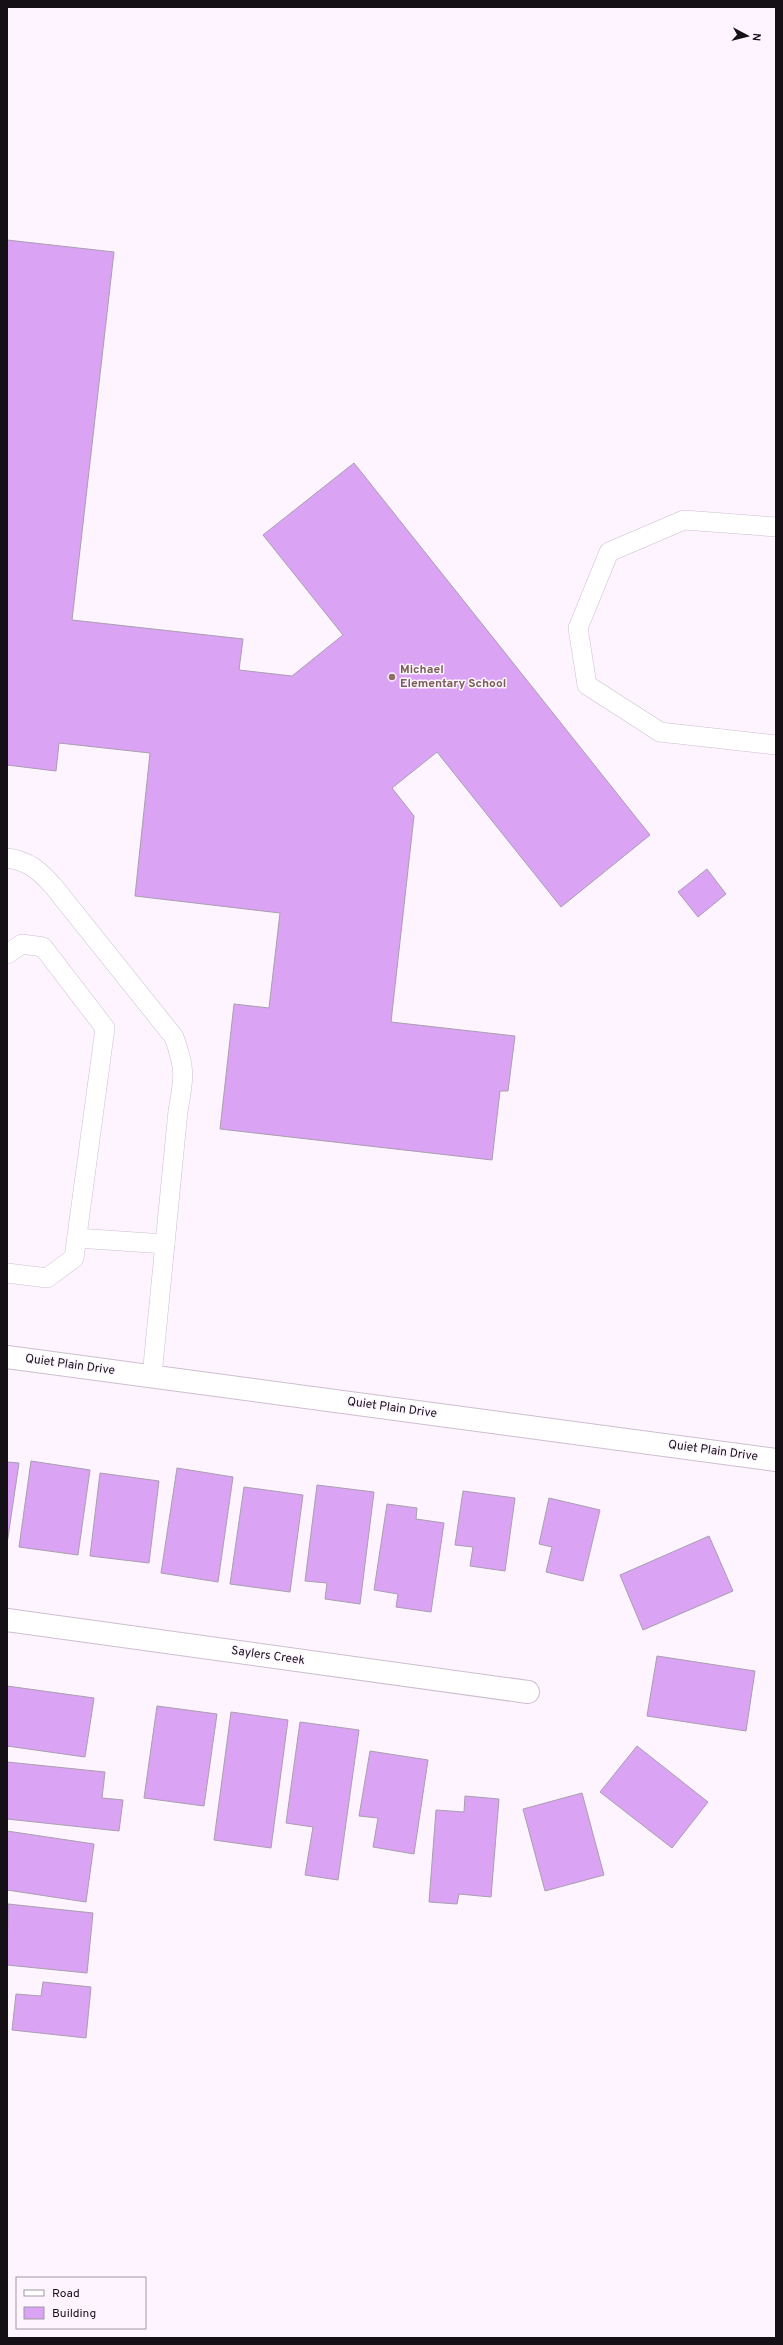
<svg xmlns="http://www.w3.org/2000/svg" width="783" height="2345" viewBox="0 0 783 2345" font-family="Overpass,sans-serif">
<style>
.building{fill:#daa3f3;stroke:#aa9eaf}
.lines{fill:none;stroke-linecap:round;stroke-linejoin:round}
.service-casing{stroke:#cdbecf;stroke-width:20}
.minor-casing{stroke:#cdbecf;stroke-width:24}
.service{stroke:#fff;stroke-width:19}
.minor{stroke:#fff;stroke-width:22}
.education-dot{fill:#8d6e63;stroke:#fdf4ff;stroke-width:1.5}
.labels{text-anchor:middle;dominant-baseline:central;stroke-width:3;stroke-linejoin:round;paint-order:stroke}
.education-label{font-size:12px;font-weight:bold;fill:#785e54;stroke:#fdf4ff;text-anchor:start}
.street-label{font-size:12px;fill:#151016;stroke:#fdf4ff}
</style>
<rect width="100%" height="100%" fill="#fdf4ff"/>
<g class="building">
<path d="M7 240 114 252 72 620 243 639 239 670 292 676 343 635 263 535 354 463 650 835 561 907 437 752 392 788 414 816 391 1022 515 1036 508 1091H500L492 1160 220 1129 234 1004 269 1008 280 913 135 896 150 753 59 743 56 771 7 765Z"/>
<path d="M707 869 726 894 698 917 678 892Z"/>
<path d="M31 1461 90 1470 78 1555 19 1547Z"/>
<path d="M7 1462 19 1463 7 1544Z"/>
<path d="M177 1468 233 1477 218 1582 161 1573Z"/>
<path d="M100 1473 159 1481 149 1563 90 1556Z"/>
<path d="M317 1485 374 1492 360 1604 325 1599 327 1583 305 1581Z"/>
<path d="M244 1487 303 1495 290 1592 230 1584Z"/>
<path d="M463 1491 515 1498 505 1571 470 1566 473 1547 455 1545Z"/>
<path d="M549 1498 600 1510 583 1581 546 1572 552 1547 539 1544Z"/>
<path d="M387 1504 417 1508 416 1519 444 1523 431 1612 396 1607 398 1594 374 1590Z"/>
<path d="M709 1536 733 1591 643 1630 620 1575Z"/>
<path d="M657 1656 755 1671 746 1731 647 1716Z"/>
<path d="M7 1686 94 1698 85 1757 7 1746Z"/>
<path d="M157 1706 217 1714 204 1806 144 1798Z"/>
<path d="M231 1712 288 1720 271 1848 214 1840Z"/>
<path d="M300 1722 359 1730 338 1880 305 1875 313 1827 286 1823Z"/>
<path d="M637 1746 708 1802 672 1848 600 1792Z"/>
<path d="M370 1751 428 1760 414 1854 373 1847 378 1818 359 1816Z"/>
<path d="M7 1762 105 1772 102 1798 123 1800 119 1831 7 1819Z"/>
<path d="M582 1793 604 1875 545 1891 523 1809Z"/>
<path d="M465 1796 499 1799 491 1897 459 1894 457 1904 429 1902 436 1810 464 1812Z"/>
<path d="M7 1831 94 1844 86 1902 7 1890Z"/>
<path d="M8 1904 93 1913 87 1973 7 1965Z"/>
<path d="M43 1982 91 1987 86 2038 12 2030 16 1994 41 1996Z"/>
</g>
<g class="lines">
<g class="service-casing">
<g id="service">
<path d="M776 527 684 520 609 552 578 628 587 685 660 732 776 745"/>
<path d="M7 858C29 861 40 871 54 887L174 1037C186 1070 184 1078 178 1111L152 1376"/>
<path d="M7 954 22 944 43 947 105 1028 74 1258 47 1278 7 1273"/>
<path d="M77 1238 165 1244"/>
</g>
</g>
<g class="minor-casing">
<g id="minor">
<path d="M7 1357 776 1460"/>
<path d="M7 1620 528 1692"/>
</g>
</g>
<use href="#service" class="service"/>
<use href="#minor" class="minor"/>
</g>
<circle class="education-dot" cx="392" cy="677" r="4"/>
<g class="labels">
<g class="education-label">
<text x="400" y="670">Michael<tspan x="400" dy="14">Elementary School</tspan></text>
</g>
<g class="street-label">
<text transform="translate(70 1365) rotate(8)">Quiet Plain Drive</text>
<text transform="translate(392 1408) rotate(8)">Quiet Plain Drive</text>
<text transform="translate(713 1451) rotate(8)">Quiet Plain Drive</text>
<text transform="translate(268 1656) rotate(8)">Saylers Creek</text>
</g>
</g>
<rect width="783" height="2345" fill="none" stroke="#151016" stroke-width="16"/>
<rect x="16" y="2277" width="130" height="52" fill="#fdf4ff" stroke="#a099a2"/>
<rect x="24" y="2290" width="20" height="6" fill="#ffffff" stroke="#a099a2"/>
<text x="52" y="2297" font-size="12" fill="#151016">Road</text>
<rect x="24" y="2307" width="20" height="12" fill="#daa3f3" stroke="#a099a2"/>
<text x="52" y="2317" font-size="12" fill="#151016">Building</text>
<g transform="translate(747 36) rotate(97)" stroke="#fdf4ff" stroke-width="3" paint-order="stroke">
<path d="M0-3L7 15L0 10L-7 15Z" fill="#151016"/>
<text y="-6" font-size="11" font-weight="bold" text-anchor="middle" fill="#151016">N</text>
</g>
</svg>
